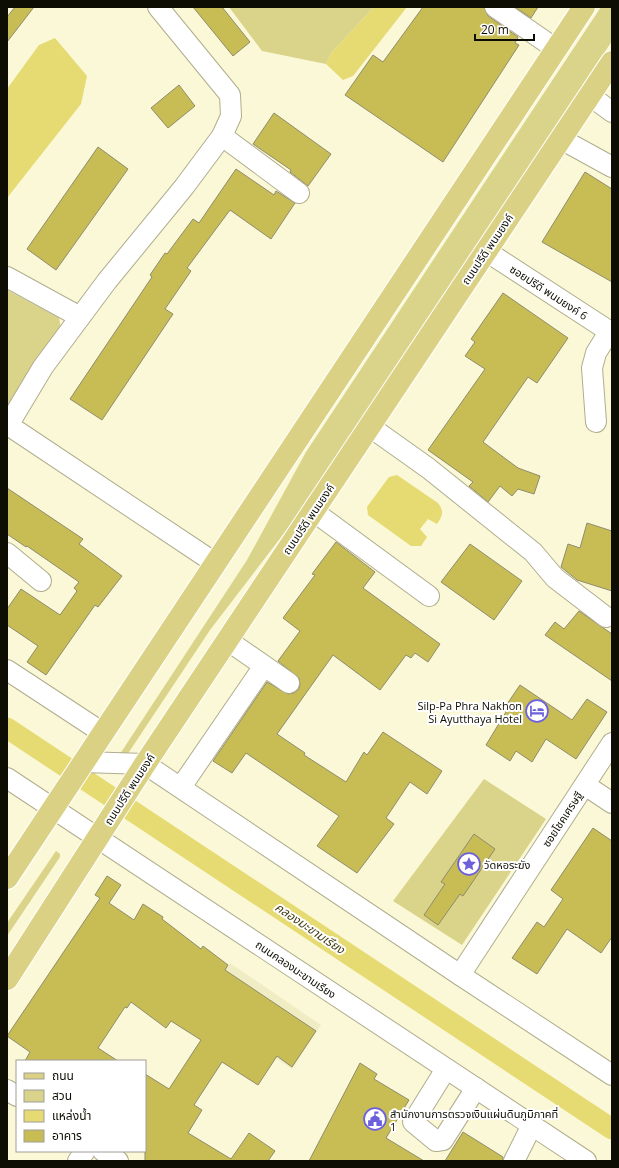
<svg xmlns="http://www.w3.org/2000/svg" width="619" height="1168" viewBox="0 0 619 1168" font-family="'Open Sans','Noto Sans Thai',sans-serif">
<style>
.built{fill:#f0edc4}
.green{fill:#dad38a}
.water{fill:#e6da72}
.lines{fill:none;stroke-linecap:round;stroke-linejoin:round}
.canal{stroke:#e6da72;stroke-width:21}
.building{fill:#c8bd54;stroke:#8f8c6e}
.minor-casing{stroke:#b0ad8e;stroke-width:22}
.major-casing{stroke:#fff;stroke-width:24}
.minor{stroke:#fff;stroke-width:20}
.major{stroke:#dad184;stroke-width:22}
.labels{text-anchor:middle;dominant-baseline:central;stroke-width:4;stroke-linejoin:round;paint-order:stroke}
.street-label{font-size:11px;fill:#0e0d03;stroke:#fff}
.poi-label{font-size:11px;fill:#0e0d03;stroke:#fff;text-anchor:start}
.water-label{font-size:12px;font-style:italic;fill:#433e12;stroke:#fff}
</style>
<rect width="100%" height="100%" fill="#fbf8d7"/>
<path class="built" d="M230 963 321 1025 292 1069 200 1007Z"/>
<g class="green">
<path d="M229 7H374L332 52 326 64 262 51Z"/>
<path d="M601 7H612V41L298 515 210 630 127 755 120 754 247 560 306 452Z"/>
<path d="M7 290 59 318 61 328 7 406Z"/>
<path d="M484 779 546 819 462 945 393 901Z"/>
<path d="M56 851 60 854V857L7 936V923Z"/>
</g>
<g class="water">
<path d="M374 7H407L353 76 343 80 326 64 332 52Z"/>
<path d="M55 38 87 76 81 104 7 198V89L39 45Z"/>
<path d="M397 475 438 503C445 512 442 516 437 524L428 519 420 529 427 537 421 546H411L368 515 367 507 389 477Z"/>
</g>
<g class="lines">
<path class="canal" d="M7 728 612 1129"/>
</g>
<g class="building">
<path d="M15 7H34L7 42V17Z"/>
<path d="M193 7H222L250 42 233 56Z"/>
<path d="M423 7H484L488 16 518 37 515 43 519 45 443 162 345 95 373 55 383 62Z"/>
<path d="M515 7H538L531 18Z"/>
<path d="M179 85 195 106 168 128 151 108Z"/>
<path d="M274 113 331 154 308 186 290 172 291 170 253 144Z"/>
<path d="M98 147 128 169 56 270 27 249Z"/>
<path d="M236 169 274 195 276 191 295 203 271 239 230 210 187 268 191 271 165 309 173 314 102 420 70 399 152 277 150 275 165 253 167 254 193 219 199 223Z"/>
<path d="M585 172 612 189V282L542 242Z"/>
<path d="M503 293 568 338 537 383 528 377 483 442 518 468 540 476 534 494 518 489 512 496 500 486 488 502 469 486 473 482 428 450 485 369 465 356 475 342 471 339Z"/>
<path d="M7 488 83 539 79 544 122 576 98 607 95 605 46 675 27 662 38 646 7 625V609L21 589 60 615 77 591 74 588 79 582 27 546 26 547 7 534Z"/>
<path d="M587 523 612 531V591L577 580 561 567 568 544 580 548Z"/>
<path d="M336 542 375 572 363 588 440 644 428 662 415 653 411 658 406 655 380 690 333 655 277 734 305 753 304 755 346 782 364 752 367 755 383 732 442 771 427 794 410 782 386 818 394 824 357 873 317 846 339 816 246 753 232 773 213 761 267 682 288 694 294 693 299 689 300 684 299 678 278 661 300 631 283 618 315 575 312 574Z"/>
<path d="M470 544 522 581 494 620 441 582Z"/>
<path d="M579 611 612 634V681L545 635 555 622 564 629Z"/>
<path d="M520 685 572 720 587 699 607 712 576 759 546 739 532 762 516 751 510 761 486 745 506 712 503 710Z"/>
<path d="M593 828 612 841V937L601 953 567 929 537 974 512 958 537 922 544 927 563 899 551 890Z"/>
<path d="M474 834 495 849 463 896 460 894 438 925 424 915 445 884 441 882Z"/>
<path d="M107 876 121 885 109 903 134 920 143 904 163 917 162 919 201 949 203 946 228 965 225 970 316 1031 292 1067 277 1056 258 1085 222 1062 194 1105 202 1110 188 1133 231 1159 249 1133 275 1151 268 1161H145V1074L169 1089 201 1040 171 1021 166 1028 131 1002 127 1008 125 1007 98 1048 118 1061H25L30 1052 7 1036 100 898 95 895Z"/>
<path d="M360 1063 377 1074 374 1079 409 1100 386 1138 424 1161H309Z"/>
<path d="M463 1132 503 1157V1161H445Z"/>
</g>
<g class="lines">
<g class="minor-casing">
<g id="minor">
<path d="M495 7 556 49"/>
<path d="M589 95 612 112"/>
<path d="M222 136 299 193"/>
<path d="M561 139 612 167"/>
<path d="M486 251 612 333"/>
<path d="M7 277 80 317"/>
<path d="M596 422 592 368 596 353 609 332"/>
<path d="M8 425 215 563"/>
<path d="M369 426 428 468 533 552 555 578 606 617"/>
<path d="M7 427 43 367 107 281 184 187 222 136 231 116 230 95 158 7"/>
<path d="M313 511 429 596"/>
<path d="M7 553 41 581"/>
<path d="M227 640 289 683"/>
<path d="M7 670 103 733"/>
<path d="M83 762 145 764 460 975 612 1075"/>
<path d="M7 778 586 1161"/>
<path d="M585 785 612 803"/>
<path d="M181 787 264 666"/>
<path d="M460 975 612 743"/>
<path d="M446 1069 413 1122 436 1141 443 1140 476 1088"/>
<path d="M7 1090 17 1096"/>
<path d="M103 1151 118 1161"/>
<path d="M78 1161 85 1151"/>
<path d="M514 1161 532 1125"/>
</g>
</g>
<g class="major-casing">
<g id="major">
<path d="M7 878 584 7"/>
<path d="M7 979 145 764 612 62"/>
</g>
</g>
<use href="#minor" class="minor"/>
<use href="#major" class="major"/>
</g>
<defs>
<g id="hotel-ring" transform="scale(1.15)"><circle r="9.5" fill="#fff" stroke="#6c61db" stroke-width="1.5"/><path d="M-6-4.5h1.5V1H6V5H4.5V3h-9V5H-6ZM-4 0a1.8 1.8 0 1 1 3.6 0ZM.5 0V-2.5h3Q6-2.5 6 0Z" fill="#6c61db"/></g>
<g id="sight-ring" transform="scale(1.15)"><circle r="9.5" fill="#fff" stroke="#6c61db" stroke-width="1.5"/><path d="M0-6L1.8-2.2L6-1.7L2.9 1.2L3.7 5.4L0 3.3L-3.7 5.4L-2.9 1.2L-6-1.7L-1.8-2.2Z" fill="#6c61db"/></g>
<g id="civic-ring" transform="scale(1.15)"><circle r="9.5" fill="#fff" stroke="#6c61db" stroke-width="1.5"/><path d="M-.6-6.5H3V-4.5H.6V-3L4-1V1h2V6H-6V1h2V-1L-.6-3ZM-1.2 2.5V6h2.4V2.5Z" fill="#6c61db"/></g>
</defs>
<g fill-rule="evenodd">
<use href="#hotel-ring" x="537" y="711"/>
<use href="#sight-ring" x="469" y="864"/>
<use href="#civic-ring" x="375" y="1119"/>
</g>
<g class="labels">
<g class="street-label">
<text transform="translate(487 249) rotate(-56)">ถนนปรีดี พนมยงค์</text>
<text transform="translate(549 292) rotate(33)">ซอยปรีดี พนมยงค์ 6</text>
<text transform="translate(308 519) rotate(-56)">ถนนปรีดี พนมยงค์</text>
<text transform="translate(129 789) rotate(-57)">ถนนปรีดี พนมยงค์</text>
<text transform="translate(562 819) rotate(-57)">ซอยโชคเศรษฐี</text>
<text transform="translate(296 969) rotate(34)">ถนนคลองมะขามเรียง</text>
</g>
<g class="poi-label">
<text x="522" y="705" text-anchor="end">Silp-Pa Phra Nakhon<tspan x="522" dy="13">Si Ayutthaya Hotel</tspan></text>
<text x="484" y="864">วัดหอระฆัง</text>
<text x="390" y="1113">สำนักงานการตรวจเงินแผ่นดินภูมิภาคที่<tspan x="390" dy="13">1</tspan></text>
</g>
<g class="water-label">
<text transform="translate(310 928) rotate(34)">คลองมะขามเรียง</text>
</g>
</g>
<rect width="619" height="1168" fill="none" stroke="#0e0d03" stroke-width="16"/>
<rect x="16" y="1060" width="130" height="92" fill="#ffffff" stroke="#9f9e9a"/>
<rect x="24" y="1073" width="20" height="6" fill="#dad184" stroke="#9f9e9a"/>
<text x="52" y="1080" font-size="12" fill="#0e0d03">ถนน</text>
<rect x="24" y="1090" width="20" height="12" fill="#dad38a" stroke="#9f9e9a"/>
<text x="52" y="1100" font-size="12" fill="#0e0d03">สวน</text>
<rect x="24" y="1110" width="20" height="12" fill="#e6da72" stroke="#9f9e9a"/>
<text x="52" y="1120" font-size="12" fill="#0e0d03">แหล่งน้ำ</text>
<rect x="24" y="1130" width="20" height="12" fill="#c8bd54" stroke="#9f9e9a"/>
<text x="52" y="1140" font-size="12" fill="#0e0d03">อาคาร</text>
<path d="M475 34v6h59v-6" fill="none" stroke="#0e0d03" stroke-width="2"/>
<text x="481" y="34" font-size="12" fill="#0e0d03" stroke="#ffffff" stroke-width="3" paint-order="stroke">20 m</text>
</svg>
